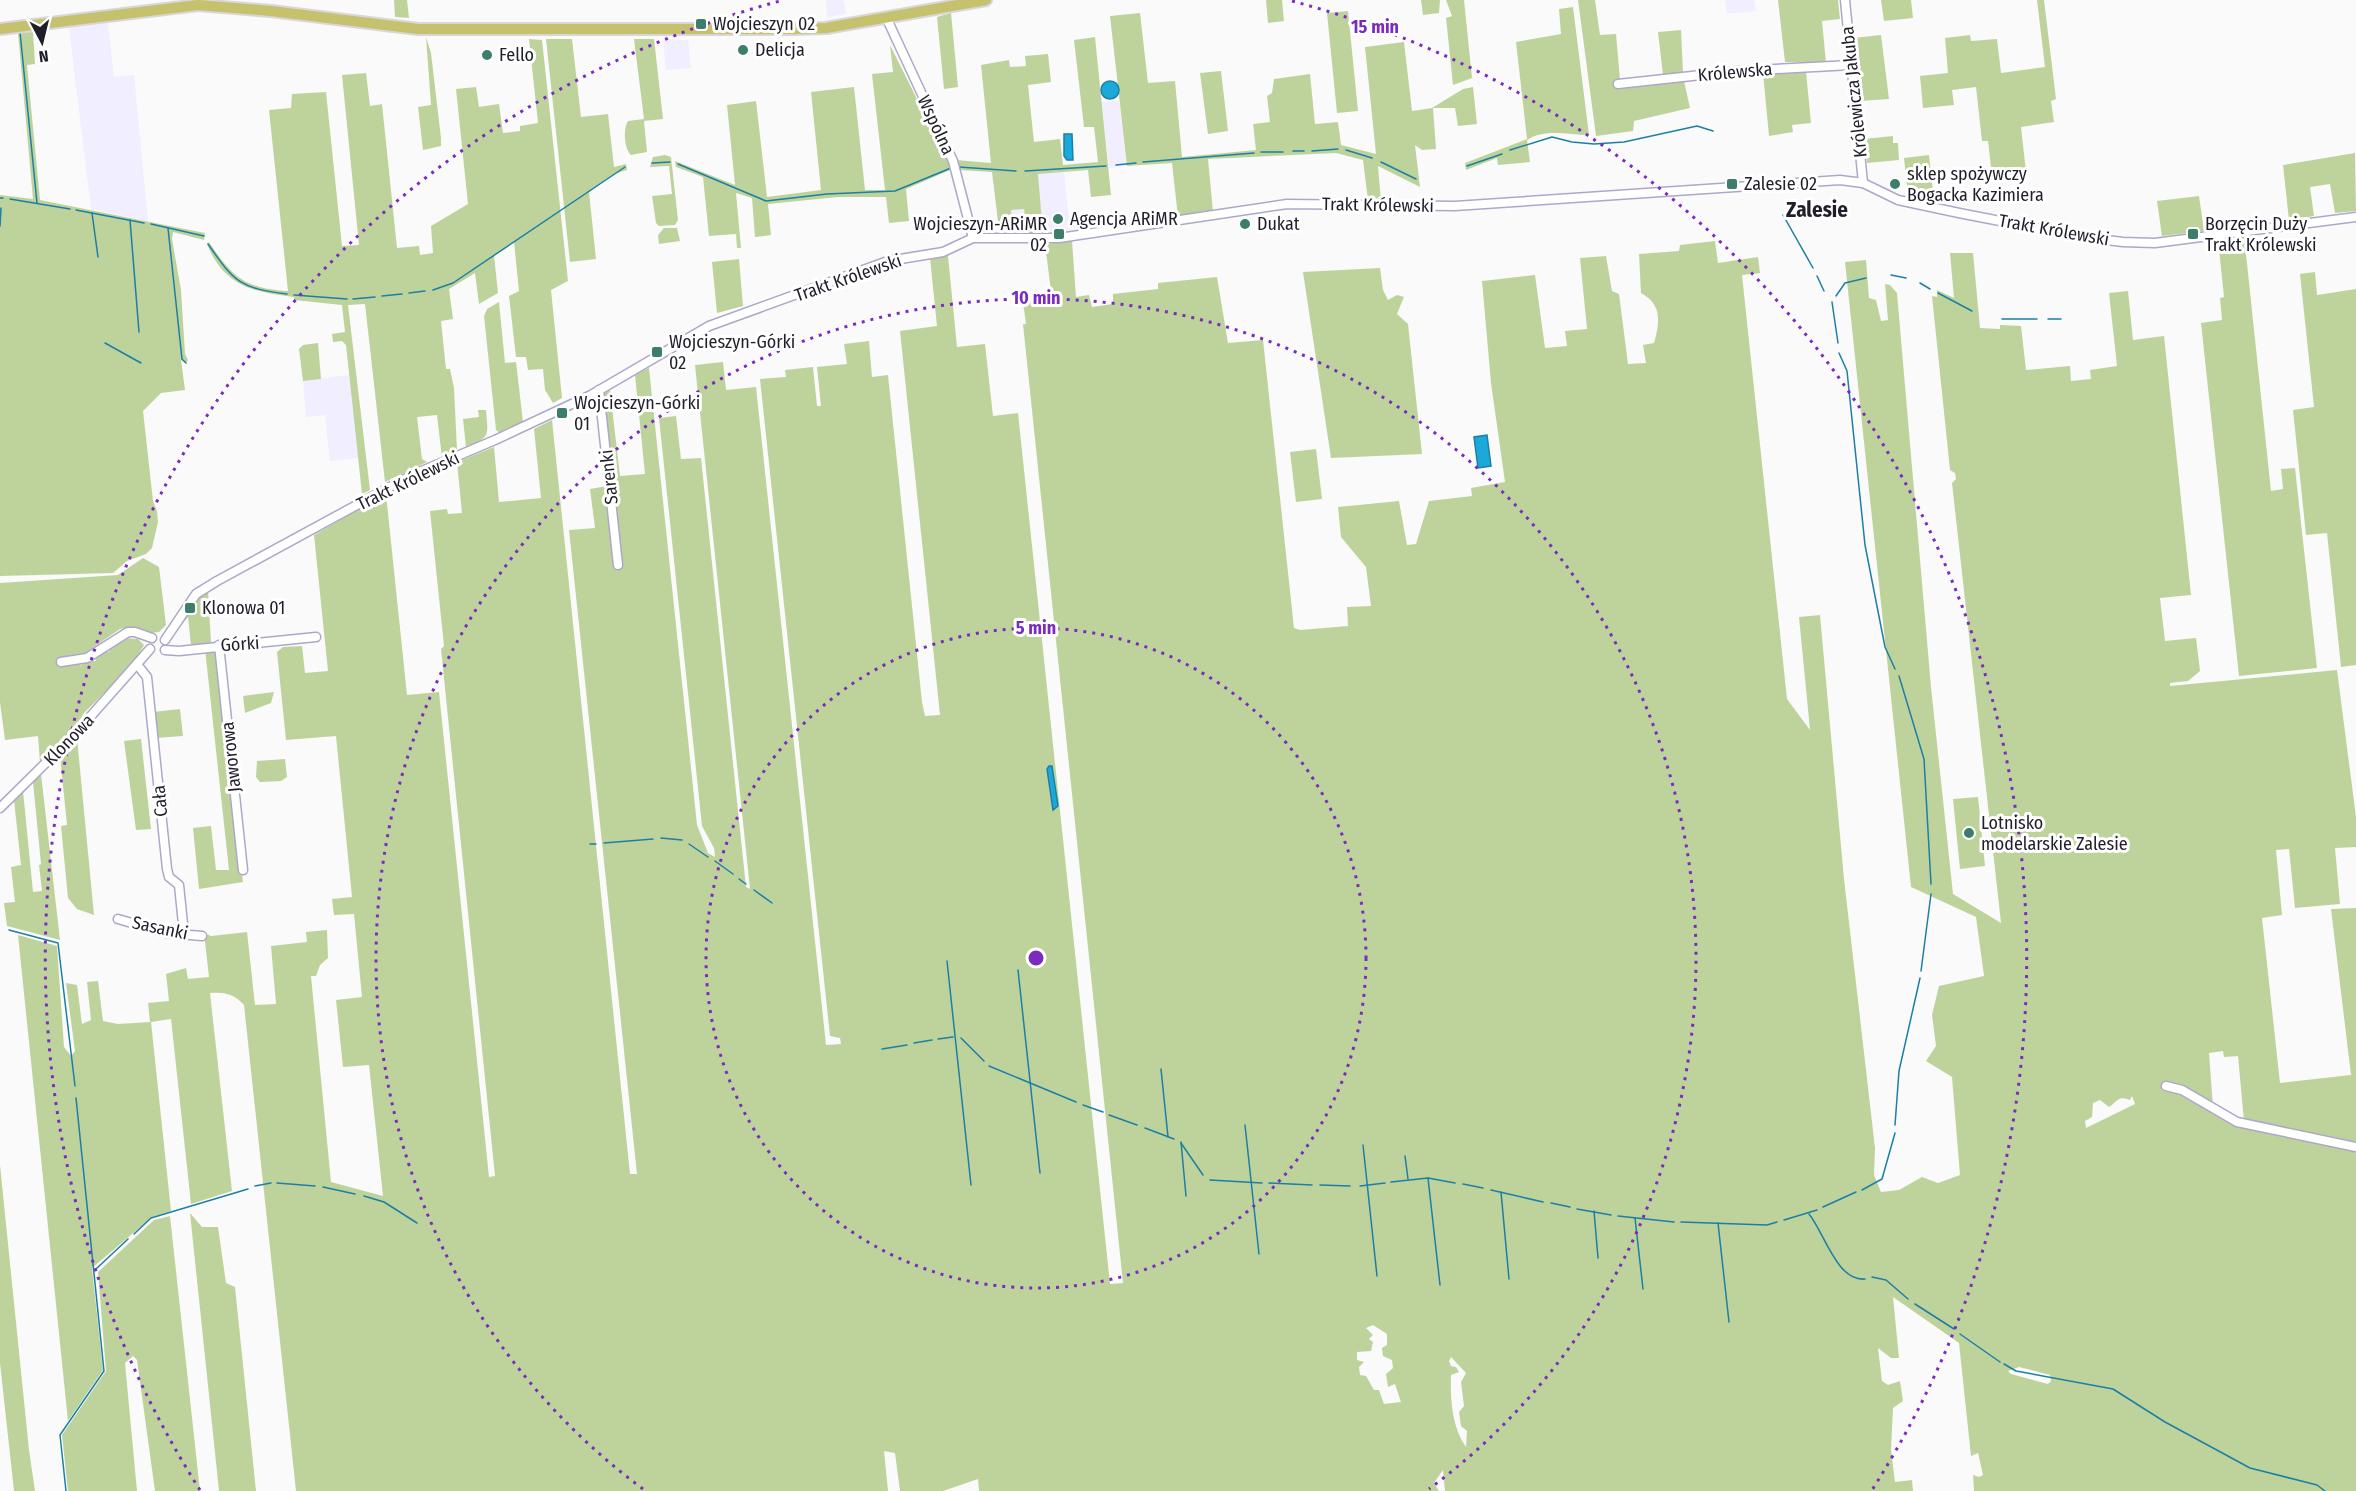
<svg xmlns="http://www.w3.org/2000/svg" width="2356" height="1491" viewBox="0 0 2356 1491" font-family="'Fira Sans Condensed',sans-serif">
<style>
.built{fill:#f0eeff}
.green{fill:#bed39b;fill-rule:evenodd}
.water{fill:#1ba9da;stroke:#1c7fa5;stroke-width:1.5}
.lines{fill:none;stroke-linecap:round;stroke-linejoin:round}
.stream{stroke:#1c7fa5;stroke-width:1.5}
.minor-casing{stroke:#aca8c9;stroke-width:11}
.major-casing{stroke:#d7d6d9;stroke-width:14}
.minor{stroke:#fff;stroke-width:8}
.major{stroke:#c5c16d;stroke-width:10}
.ring{fill:none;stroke:#7b2cbf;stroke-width:3;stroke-dasharray:3 6}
.poi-dot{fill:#3d7d6c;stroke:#fff;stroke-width:2}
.labels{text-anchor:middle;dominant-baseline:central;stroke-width:6;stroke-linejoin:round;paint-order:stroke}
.poi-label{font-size:18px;fill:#201e2a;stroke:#fff;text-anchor:start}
.street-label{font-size:18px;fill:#201e2a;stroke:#fff}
.quarter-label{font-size:21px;font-weight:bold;fill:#201e2a;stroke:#fff}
.centre{fill:#7b2cbf;stroke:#fff;stroke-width:3}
.ring-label{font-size:18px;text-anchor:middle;font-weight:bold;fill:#7b2cbf;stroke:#fff;stroke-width:6;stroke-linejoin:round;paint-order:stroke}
</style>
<rect width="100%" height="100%" fill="#fafafa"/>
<g class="built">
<path d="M826 0H844L846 14 827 17Z"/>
<path d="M1725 0H1754L1756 11 1727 14Z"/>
<path d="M108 23 114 77 134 75 148 221 91 209 69 28Z"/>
<path d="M663 39 688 40 691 68 666 70Z"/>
<path d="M1119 101 1127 166 1109 168 1102 102Z"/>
<path d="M1064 172 1070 231 1043 234 1038 174Z"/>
<path d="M1024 209 1027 233 1013 231 1011 210Z"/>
<path d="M349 375 358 458 330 461 325 415 306 417 303 381Z"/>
</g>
<g class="green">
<path d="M394 0H407L409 18 395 17Z"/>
<path d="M1266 0H1282L1284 21 1268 23Z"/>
<path d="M1421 0H1440L1439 13 1423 15Z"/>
<path d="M1446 0H1464L1472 78 1453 85 1446 18 1452 16Z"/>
<path d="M1578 0H1595L1600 35 1616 34 1620 80 1684 81 1690 108 1634 121 1633 131 1596 136Z"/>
<path d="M1778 0H1838L1840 19 1822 21 1826 63 1785 62Z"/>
<path d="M1881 0H1911L1913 18 1884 21Z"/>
<path d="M2037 0H2044L2056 99 2051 101 2054 122 2021 127 2026 172 1992 176 1988 141H1982L1976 87 1952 90 1954 105 1923 108 1920 76 1948 73 1945 38 1970 35 1971 41 1997 39 2001 73 2045 67Z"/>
<path d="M1573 7 1589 135C1568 135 1545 128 1527 140L1530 162 1498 165 1497 158 1466 170 1465 163 1527 139 1516 42 1561 34 1559 9Z"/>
<path d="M1348 11 1358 111 1337 113 1327 13Z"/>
<path d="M951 13 958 87 944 89 937 17Z"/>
<path d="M1140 13 1148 83 1175 81 1182 157 1256 150 1253 124 1270 122 1267 96 1272 93 1274 79 1310 74 1315 124 1338 122 1341 145 1376 154 1365 47 1404 42 1412 111 1432 108 1463 89 1473 87 1477 124 1458 126 1455 108H1433L1436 149 1422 150 1415 145 1420 187 1378 166 1381 201 1368 200 1363 160 1336 153 1208 159 1213 212 1178 217 1172 163 1127 166 1110 16Z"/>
<path d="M1681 30 1683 73 1663 75 1658 32Z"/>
<path d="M33 32 35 64 27 65 40 200 205 233 204 240 173 232 172 239 181 290 185 354 188 360 186 363 181 360 185 390 161 393 143 411 153 501 157 511 158 522 152 548 146 554 127 561 113 573 0 576V195L33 199 18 33Z"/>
<path d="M1881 35 1889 99 1860 101 1853 38Z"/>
<path d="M426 37 431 53 441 138V146L423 150 418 107 431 105Z"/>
<path d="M1095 37 1111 195 1091 197 1088 170 1038 174 1043 234 1027 233 1024 209 1011 210 1013 231 999 230 992 172 959 170 956 160 991 163 981 65 1009 60 1010 67 1026 66 1025 56 1048 54 1051 82 1028 85 1034 142 1060 139 1063 165 1098 162 1094 127H1084L1074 40Z"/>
<path d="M529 39 542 40 568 281 551 290 562 398 553 403 545 390 543 369 528 370 526 357H516L509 296 519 291 514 242 494 255 498 293 479 304 475 273 449 289 453 319 441 321 446 369H450L454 388 457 450 442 458 437 415 417 417 422 459 427 462 385 482 365 304 348 305 370 490 362 494 346 345 342 341 333 342 332 334 345 332 342 305 294 300V297C252 292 224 286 207 244L209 242C233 278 244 288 288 291L269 110 291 108 292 94 326 92 342 246 359 245 342 75 366 73 370 106 382 104 397 248 419 246 420 255 433 253 431 226 468 204 456 89 476 87 479 107 499 104 503 133 520 131V126L538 123Z"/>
<path d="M546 39H572L581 117 608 114 614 167 626 164 627 170 614 174 589 192 596 259 570 262Z"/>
<path d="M634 39H654L663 119 644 121 647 152 631 155C624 148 623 129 628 121L644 119Z"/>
<path d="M890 45 949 163 950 170 906 189 909 221 889 223 886 197H838L768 204 771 235 755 237 752 198 736 193 741 248H737L736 234 709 236 703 177 676 167 675 161 735 185 727 105 756 101 767 197 821 190 811 92 854 87 865 190H885L872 74 893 72Z"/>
<path d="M1221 71 1228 131 1208 134 1200 73Z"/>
<path d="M1786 71 1806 72 1811 123 1792 125 1793 132 1769 136 1763 73Z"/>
<path d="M1893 136V143H1898L1899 160 1867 163 1864 139Z"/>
<path d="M2355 153 2356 211 2335 213 2330 184 2310 187 2314 216 2289 220 2283 165Z"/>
<path d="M665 155 671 157 678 220 675 225 659 226 656 223 652 196 672 194 669 166 650 167 653 157Z"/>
<path d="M1929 155 1934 201 1908 195 1904 158Z"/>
<path d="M2199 196 2204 231 2162 236 2157 201Z"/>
<path d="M664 228H677L680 241 659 244 658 235Z"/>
<path d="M2244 235 2271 491 2283 489 2281 469 2295 468 2317 668 2239 676 2201 323 2222 320 2220 298 2224 297 2218 239Z"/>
<path d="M1072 241 1076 297 1089 295 1092 307 1113 304V294L1158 289V283L1217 277 1228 343 1263 340 1294 628 1300 630 1348 626 1347 607 1371 606 1366 567 1341 537 1338 507 1399 501 1407 545 1416 544 1429 501 1472 496 1471 488 1505 482 1491 383 1482 281 1535 275 1545 348 1567 346 1565 331 1587 329 1580 258 1606 256 1612 291 1619 294 1628 364 1646 363 1643 345 1654 343C1660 322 1662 304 1641 293L1639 254 1679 251 1680 245 1715 241 1718 263 1758 257 1760 273 1742 275 1787 699 1810 730 1799 617 1820 615 1844 879 1875 1148 1874 1175 1881 1192 1899 1190 1922 1177 1938 1183 1960 1175 1952 1077 1926 1061 1936 1046 1932 1015 1939 986 1984 976 1976 917 1911 887 1845 262 1866 260 1869 298 1876 300 1881 321 1888 320 1885 284 1890 285 1897 293 1931 687 1953 894 2001 923 1952 483 1956 479 1955 473 1950 470 1932 296 1937 297V290L1954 298 1950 253H1973L1980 328 2000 329V325L2021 326 2026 370 2070 366 2071 381 2091 379 2090 370 2117 366 2109 293 2128 291 2133 340 2164 336 2191 595 2160 598 2165 641 2196 638 2200 671 2188 681 2170 683V686L2337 670 2356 817V847L2335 848 2340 904 2295 908 2289 849 2276 850 2282 915 2262 918 2280 1083 2351 1075 2331 909 2356 908V1145L2244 1121 2238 1056 2224 1057 2223 1051 2209 1053 2213 1107 2201 1105 2233 1124 2356 1150V1491H1974L1973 1475 1979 1477 1983 1475 1978 1453 1971 1456 1959 1343 1893 1297 1899 1358H1891L1878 1348 1882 1381 1888 1385 1900 1381 1903 1401 1893 1408 1891 1450 1895 1482 1912 1480 1913 1491H1445L1443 1470 1434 1483 1439 1491H979L978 1479 943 1491H900L895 1453 884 1451 888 1491H296L244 1005C234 994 225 992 210 993L232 1191 191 1204 171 1019 151 1022 171 1211 152 1217 92 1268 103 1370 68 1421 18 935 57 946 64 1047 71 1056 75 1051 66 983 77 985 82 1024 91 1020 87 982 98 981 103 1021 118 1024 150 1022 148 1003 169 1001 166 974 186 968 188 979 209 977 204 933 211 936 247 932 255 1005 276 1004 271 946 307 942 306 932 327 930 328 958 320 965 316 976H311L331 1182 383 1196 369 1065 343 1067 336 1000 362 997 354 914 334 915 332 899 352 897 336 736 286 740 277 652 283 647 302 646 305 673 328 671 314 535 386 494 407 695 439 692 489 1177 495 1176 441 649 444 646 430 511 447 509 448 514 462 513 457 462 494 447 499 502 541 498 534 429 552 420 630 1174H637L569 530 595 528 590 489 607 486 597 396 610 390 620 476 645 474 635 375 649 368 697 825 708 853 715 857 714 848 702 826 659 418 676 416 681 459 701 458 746 887 750 889 695 365 723 362 726 390 756 387 826 1045 841 1044 840 1038 830 1036 760 379 786 377 785 370 813 367 817 406H821L817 367 847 364 844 344 869 341 872 377 888 375 922 702 925 716 940 715 900 331 937 326 930 258 948 256 957 347 985 344 993 416 1018 413 1110 1284 1123 1283 1023 324H1026L1022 295 1051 291 1045 244ZM2132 1096 2135 1104 2086 1128 2085 1121 2092 1117 2093 1103 2100 1100 2109 1107C2118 1101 2118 1095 2130 1100ZM1373 1325 1387 1334V1345L1382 1348 1383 1356 1392 1360 1393 1368 1386 1374 1388 1387 1395 1384 1401 1402 1384 1404 1379 1390H1374L1366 1376 1360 1375 1359 1367 1364 1362 1357 1360V1352L1371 1351 1373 1342 1369 1339 1373 1335 1366 1328ZM1451 1357 1466 1373 1461 1382 1464 1406 1459 1412 1461 1426 1467 1431 1466 1447C1452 1428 1450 1398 1451 1375L1459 1372 1456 1367 1451 1366 1449 1361ZM2019 1367 2050 1375 2051 1381 2048 1384 2011 1374 2008 1371Z"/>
<path d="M739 259 743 306 717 313 712 262Z"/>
<path d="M1380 268 1383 290 1388 300 1397 295 1404 297 1397 314 1408 324 1422 454 1331 458 1303 272Z"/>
<path d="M2315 272 2317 295 2356 289V665L2341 667 2327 533 2306 535 2293 410 2314 407 2300 274Z"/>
<path d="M499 302 505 363 516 362 523 422 500 433 496 430 484 316 487 309Z"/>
<path d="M318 343 321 379 303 381 299 349 303 345Z"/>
<path d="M478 410H486C488 436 491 437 466 447L463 419 479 417Z"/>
<path d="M1316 449 1322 499 1296 502 1290 452Z"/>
<path d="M143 558 159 567 166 625 159 632 150 633 131 627 120 629 85 653 61 657V664L79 663 81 666 83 662 96 661 95 657 105 650 109 652 110 648 126 638 138 639 144 645 132 665 84 713 77 726 40 763 38 736 5 740 0 702V583L118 575Z"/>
<path d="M208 590 211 643 191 645 188 617 170 638 195 602Z"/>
<path d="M216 648 243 882 199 889 193 828 211 826 216 870H229L205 649Z"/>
<path d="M274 692 271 703 245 713 243 696Z"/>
<path d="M180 709 183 736 156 738 153 712Z"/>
<path d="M77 738 94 915 77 909 68 898 61 826 67 825 60 756Z"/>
<path d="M141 739 151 829 136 830 124 741Z"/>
<path d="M285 759 287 777 281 781 260 782 256 777 257 761Z"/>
<path d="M41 774 60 940 7 926 4 903 15 902 11 867 21 865 14 800 23 791 33 892 42 891 39 865 41 864 33 782Z"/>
<path d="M1978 797 1985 866 1960 869 1953 799Z"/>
<path d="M0 1165 29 1450 35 1491H14L0 1363Z"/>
<path d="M190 1213 202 1227H218L226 1283 235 1287 256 1491H219Z"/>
<path d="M170 1216 200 1491H155L137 1360 133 1356 125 1363 137 1491H68L62 1435 106 1371 98 1272 154 1220Z"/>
</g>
<g class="water">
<circle cx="1110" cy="90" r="9"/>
<path d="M1064 134H1072L1073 160H1067L1064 156Z"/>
<path d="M1487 435 1491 466 1478 468 1474 437Z"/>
<path d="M1052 766 1058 806 1053 810 1047 769 1049 766Z"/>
</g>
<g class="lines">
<g class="stream">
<path d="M20 32 37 203"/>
<path d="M1346 150 1372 158"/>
<path d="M1510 150 1552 137 1572 142 1594 144 1624 142 1697 126 1713 131"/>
<path d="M1293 151H1304"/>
<path d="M1312 151 1338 149"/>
<path d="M1261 152H1283"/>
<path d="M1143 162 1254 153"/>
<path d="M1381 162 1416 179"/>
<path d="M652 163 670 162"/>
<path d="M678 164 766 201 827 194 895 191 951 168"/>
<path d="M1116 165 1136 163"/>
<path d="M1467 166 1502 154"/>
<path d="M959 167 1016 171"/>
<path d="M1025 171 1106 166"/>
<path d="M0 198H3"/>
<path d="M10 199 70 209"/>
<path d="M76 210 144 223"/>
<path d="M92 213 98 257"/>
<path d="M1783 215 1813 268"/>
<path d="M130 220 139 332"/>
<path d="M151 224 204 236"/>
<path d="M0 226 1 208"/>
<path d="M168 228 182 359 186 363"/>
<path d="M208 244C235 283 240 288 287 294"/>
<path d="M1891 275 1906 278"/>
<path d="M1817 276 1824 291"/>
<path d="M1920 283 1930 289"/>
<path d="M433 290 453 283 625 167"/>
<path d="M409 293 425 291"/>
<path d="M1938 293 1972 311"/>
<path d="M294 295 347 299"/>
<path d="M382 296 402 294"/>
<path d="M1836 296 1845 283 1866 278"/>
<path d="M353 299 375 297"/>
<path d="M1832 302 1838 343"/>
<path d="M2002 319H2037"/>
<path d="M2048 319H2061"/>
<path d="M105 343 141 363"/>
<path d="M1839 353 1847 371 1865 545 1885 647 1895 669"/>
<path d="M1899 676 1924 759 1931 884"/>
<path d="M661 838 682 840"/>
<path d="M604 843 653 839"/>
<path d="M590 844H596"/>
<path d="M689 844 708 857"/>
<path d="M715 861 733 874"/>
<path d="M739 879 746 884"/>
<path d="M754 890 772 903"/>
<path d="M9 930 58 943 75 1086"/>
<path d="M947 961 971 1185"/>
<path d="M1018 970 1040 1173"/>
<path d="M1921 971 1931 894"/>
<path d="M961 1038 984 1061"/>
<path d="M938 1039 953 1037"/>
<path d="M914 1043 932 1040"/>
<path d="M882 1049 907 1045"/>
<path d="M989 1066 1076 1102"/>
<path d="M1161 1069 1168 1137"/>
<path d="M1083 1105 1103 1112"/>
<path d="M1109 1115 1137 1125"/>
<path d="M1245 1125 1259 1254"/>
<path d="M1895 1125 1899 1071 1920 978"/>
<path d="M1145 1128 1174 1139"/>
<path d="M1181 1142 1186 1196"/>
<path d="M1181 1143 1203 1175"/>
<path d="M1363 1145 1377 1276"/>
<path d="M1405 1156 1408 1179"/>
<path d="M1428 1178 1440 1285"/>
<path d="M1210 1180 1262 1183"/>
<path d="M1391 1182 1428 1178 1455 1183"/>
<path d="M277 1183 315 1186"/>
<path d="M1269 1183 1312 1185"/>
<path d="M1463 1184 1483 1188"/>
<path d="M1320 1185 1350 1186"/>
<path d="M255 1186 271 1183"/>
<path d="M1360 1186 1385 1183"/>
<path d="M323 1187 355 1194"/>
<path d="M1491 1190 1543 1202"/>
<path d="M1862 1190 1882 1179 1895 1133"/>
<path d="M1501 1192 1509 1279"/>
<path d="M364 1196 384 1202 417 1223"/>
<path d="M1551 1203 1570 1207"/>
<path d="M1823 1207 1856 1192"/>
<path d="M1577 1209 1611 1215"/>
<path d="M1594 1211 1598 1258"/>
<path d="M1809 1214C1824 1232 1837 1282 1865 1279"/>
<path d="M1618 1216 1674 1222"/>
<path d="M1635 1218 1643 1289"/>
<path d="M1784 1220 1817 1210"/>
<path d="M1681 1222 1767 1225 1777 1222"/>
<path d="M1718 1223 1729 1322"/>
<path d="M134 1234 151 1218 248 1189"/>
<path d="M96 1269 128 1239"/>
<path d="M1872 1277 1886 1280 1908 1299"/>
<path d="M1915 1304 1954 1329"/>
<path d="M1960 1334 2000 1362"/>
<path d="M2004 1364 2016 1371 2113 1389 2165 1422 2250 1468 2317 1485 2325 1491"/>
<path d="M66 1491 60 1435 104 1371 76 1098"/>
</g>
<g class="minor-casing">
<g id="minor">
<path d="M1845 0 1863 183"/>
<path d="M886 17 953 161 973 238"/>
<path d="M1618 84 1738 71 1851 65"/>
<path d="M599 390 618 565"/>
<path d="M165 640 196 594 217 581 410 476 495 440 591 395 709 326 888 261 943 252 973 238H1059L1287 204 1455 206 1840 180 1863 183 1898 200 1959 213 2082 237 2123 242 2155 243 2356 217"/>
<path d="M219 645 243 870"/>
<path d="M165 650 179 651 316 637"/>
<path d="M61 662 87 658 128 632H135L152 638"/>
<path d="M139 667 147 677 167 869 169 877 179 885 184 934"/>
<path d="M0 808 75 734 150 649"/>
<path d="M118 919 166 933 202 936"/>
<path d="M2166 1086 2182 1090 2237 1122 2356 1147"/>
</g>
</g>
<g class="major-casing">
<path id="major" d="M0 29 198 5 271 11 418 29H794L826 28 986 0"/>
</g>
<use href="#minor" class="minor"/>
<use href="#major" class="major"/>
</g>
<g class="ring">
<circle cx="1036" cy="958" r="330"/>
<path d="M643 1489A660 660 0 1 1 1429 1489"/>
<path d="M200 1490A991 991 0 0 1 780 1M1292 1A991 991 0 0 1 1872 1490"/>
</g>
<g class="poi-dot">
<rect x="695" y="18" width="12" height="12" rx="3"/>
<circle cx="743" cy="50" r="6"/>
<circle cx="487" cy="55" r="6"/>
<rect x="1726" y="178" width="12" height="12" rx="3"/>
<circle cx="1895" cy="184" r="6"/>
<circle cx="1058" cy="219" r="6"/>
<circle cx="1245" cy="224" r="6"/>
<rect x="1053" y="228" width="12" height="12" rx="3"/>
<rect x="2187" y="228" width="12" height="12" rx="3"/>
<rect x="651" y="346" width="12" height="12" rx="3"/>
<rect x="556" y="407" width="12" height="12" rx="3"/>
<rect x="184" y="602" width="12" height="12" rx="3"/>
<circle cx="1969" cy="833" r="6"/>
</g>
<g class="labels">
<g class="poi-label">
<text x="713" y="24">Wojcieszyn 02</text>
<text x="755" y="50">Delicja</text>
<text x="499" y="55">Fello</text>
<text x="1907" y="174">sklep spożywczy<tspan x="1907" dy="21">Bogacka Kazimiera</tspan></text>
<text x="1744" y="184">Zalesie 02</text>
<text x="1070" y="219">Agencja ARiMR</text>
<text x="1047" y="224" text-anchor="end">Wojcieszyn-ARiMR<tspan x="1047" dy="21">02</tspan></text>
<text x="1257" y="224">Dukat</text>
<text x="2205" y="224">Borzęcin Duży<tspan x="2205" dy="21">Trakt Królewski</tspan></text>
<text x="669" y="342">Wojcieszyn-Górki<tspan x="669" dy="21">02</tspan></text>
<text x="574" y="403">Wojcieszyn-Górki<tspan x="574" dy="21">01</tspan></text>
<text x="202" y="608">Klonowa 01</text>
<text x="1981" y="823">Lotnisko<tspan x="1981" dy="21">modelarskie Zalesie</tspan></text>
</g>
<g class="street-label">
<text transform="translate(1735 72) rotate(-5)">Królewska</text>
<text transform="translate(1854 92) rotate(-96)">Królewicza Jakuba</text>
<text transform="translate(936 125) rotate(65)">Wspólna</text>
<text transform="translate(1378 205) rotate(1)">Trakt Królewski</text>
<text transform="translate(2054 230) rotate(10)">Trakt Królewski</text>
<text transform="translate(848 278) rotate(-19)">Trakt Królewski</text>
<text transform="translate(609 477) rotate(-96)">Sarenki</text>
<text transform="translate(408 481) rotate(-26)">Trakt Królewski</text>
<text transform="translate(240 644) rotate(-4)">Górki</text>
<text transform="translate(69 740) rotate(-46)">Klonowa</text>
<text transform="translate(231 757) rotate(-96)">Jaworowa</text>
<text transform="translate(160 801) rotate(-95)">Cała</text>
<text transform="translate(160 928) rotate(12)">Sasanki</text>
</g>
<g class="quarter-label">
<text x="1817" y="210">Zalesie</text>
</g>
</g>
<circle cx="1036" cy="958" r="9" class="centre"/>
<g class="ring-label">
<text x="1375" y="33">15 min</text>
<text x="1036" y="304">10 min</text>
<text x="1036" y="634">5 min</text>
</g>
<g transform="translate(42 42) rotate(173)" stroke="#ffffff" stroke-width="4.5" paint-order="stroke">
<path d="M0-4.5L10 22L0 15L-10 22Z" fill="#201e2a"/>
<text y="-9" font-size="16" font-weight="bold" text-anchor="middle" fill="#201e2a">N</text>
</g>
</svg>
